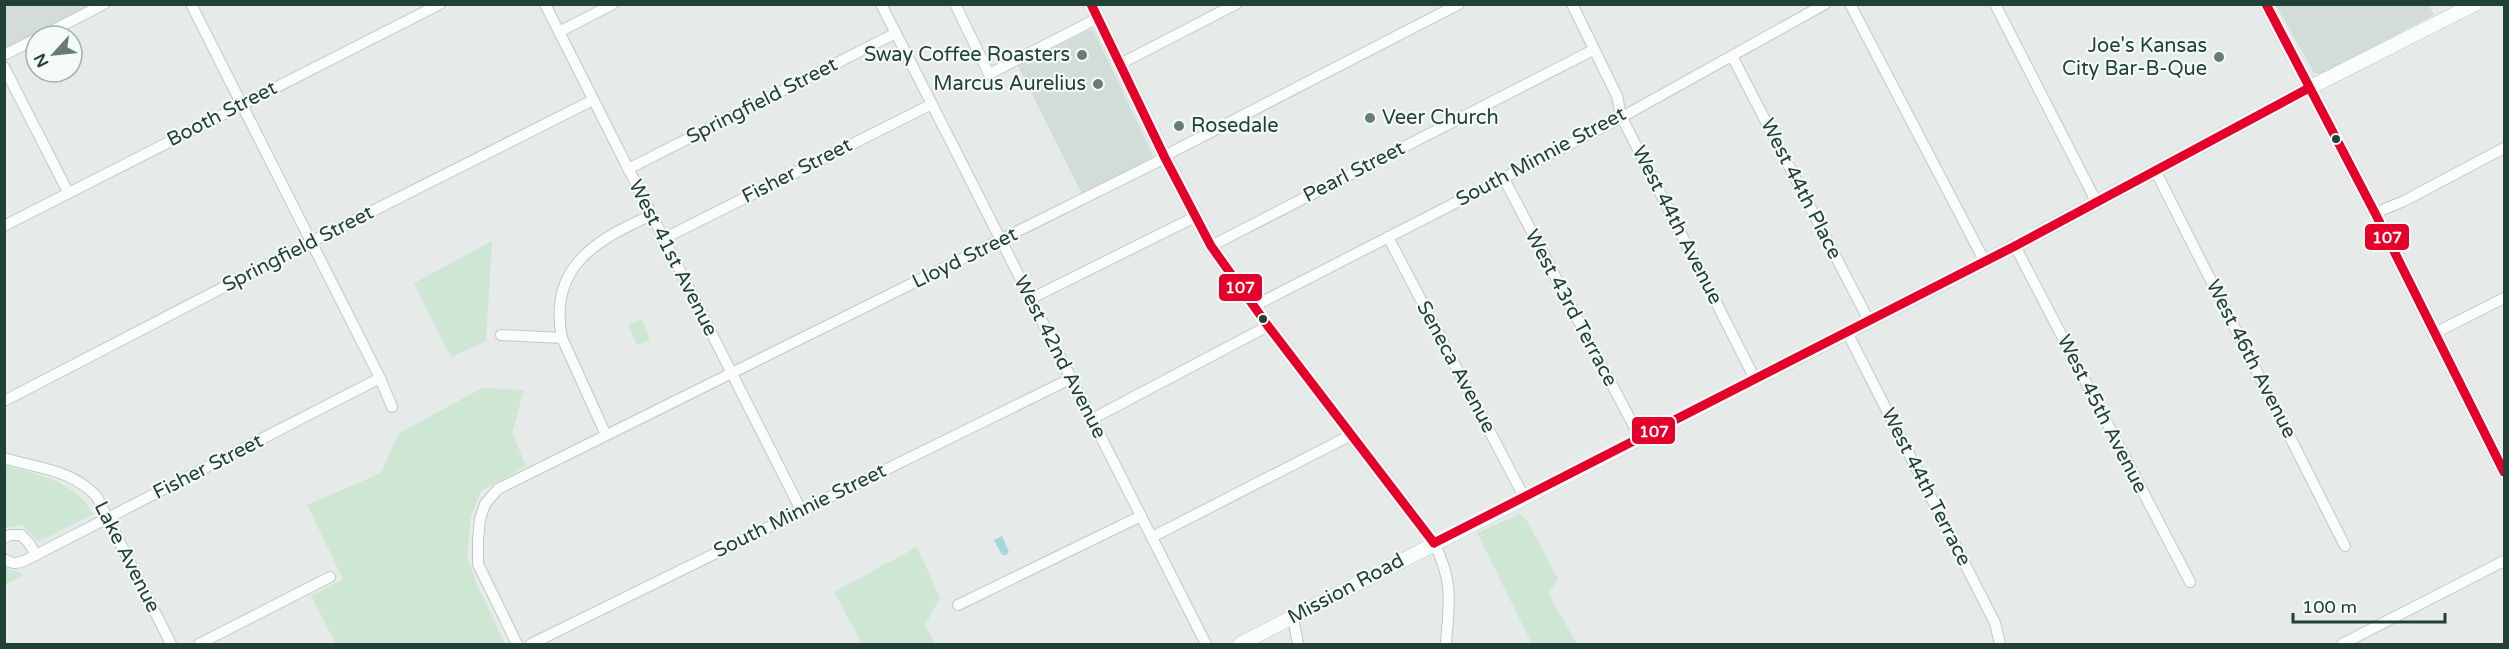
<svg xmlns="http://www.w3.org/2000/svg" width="2509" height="649" viewBox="0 0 2509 649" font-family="'Varela Round',sans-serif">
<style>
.built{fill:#d3ddd8}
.green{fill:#cee6d4}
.water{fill:#a4d8dc}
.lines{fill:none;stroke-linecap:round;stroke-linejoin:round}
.street-casing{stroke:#c3c8c6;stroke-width:12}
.secondary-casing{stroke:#c1c9c6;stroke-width:15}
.street{stroke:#fbfcfc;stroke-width:10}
.secondary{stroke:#fbfcfc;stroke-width:14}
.bus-1-casing{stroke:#f4faf7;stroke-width:14}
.bus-1{stroke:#e4002b;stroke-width:9}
.poi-dot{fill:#667c75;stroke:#f4faf7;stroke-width:2}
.bus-dot{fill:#214136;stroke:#f4faf7;stroke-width:2}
.labels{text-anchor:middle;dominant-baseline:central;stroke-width:4.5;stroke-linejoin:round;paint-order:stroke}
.poi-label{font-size:20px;fill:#214136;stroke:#f4faf7;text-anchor:end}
.street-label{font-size:20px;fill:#214136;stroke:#f4faf7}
.line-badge{stroke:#f4faf7;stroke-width:2}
.badge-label{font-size:16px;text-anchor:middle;font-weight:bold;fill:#fff}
</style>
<rect width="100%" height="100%" fill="#e6ebe9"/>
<g class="built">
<path d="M5 5H100L78 14 75 13 5 49Z"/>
<path d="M2276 5H2429L2434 15 2321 74 2314 73Z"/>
<path d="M1089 30 1094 31 1153 155 1152 158 1082 194 1018 66Z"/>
</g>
<g class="green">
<path d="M492 241 486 341 451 357 414 283Z"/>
<path d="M642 319 650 340 637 345 628 325Z"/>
<path d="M482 388 524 390 512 433 526 466 481 491 471 517 467 555 476 583 505 644H336L311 596 343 579 307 505 381 473 398 434Z"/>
<path d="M5 465C38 475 75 481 93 514L38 542 22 525 5 528Z"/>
<path d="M1519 514 1526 519 1558 579 1548 593 1577 644H1532L1477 533Z"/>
<path d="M917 547 940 598 925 625 935 644H862L834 592Z"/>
<path d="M5 567C10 573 18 569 24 575L5 585Z"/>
</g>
<path class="water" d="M1002 536 1009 552 1006 555H1002L994 540Z"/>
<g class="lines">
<g class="street-casing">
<g id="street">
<path d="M191 4 380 378 392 407"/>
<path d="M545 4 801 510"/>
<path d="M881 4 1206 644"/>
<path d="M955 4 989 74 1098 18"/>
<path d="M1572 4 1617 96 1621 116 1755 379"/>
<path d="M1850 4 1985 262"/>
<path d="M1995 4 2097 203"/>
<path d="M559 32 613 4"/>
<path d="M42 36 104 4"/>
<path d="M4 55 36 39"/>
<path d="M1732 56 1869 321"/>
<path d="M1120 64 1236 4"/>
<path d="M4 67 68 192"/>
<path d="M628 169 896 33"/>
<path d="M2156 172 2345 546"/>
<path d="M1503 177 1640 438"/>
<path d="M2375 213 2404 201 2504 148"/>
<path d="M4 226 440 4"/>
<path d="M1388 237 1524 497"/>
<path d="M663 239 932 104"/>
<path d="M1211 246 1593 50"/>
<path d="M2015 246 2190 582"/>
<path d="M1030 299 1195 217"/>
<path d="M1254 306 1613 122 1825 4"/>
<path d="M1847 332 1995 623 2000 644"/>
<path d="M2433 334 2504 298"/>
<path d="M501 335 562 338"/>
<path d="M4 401 303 246 593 100"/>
<path d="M1092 419 1268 326"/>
<path d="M606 435 562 338C548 269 594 240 650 216"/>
<path d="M4 458C38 469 72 469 97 497L171 644"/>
<path d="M1152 537 1351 435"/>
<path d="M4 538 10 535H21L29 543 36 555"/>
<path d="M1434 543C1454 583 1449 602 1446 644"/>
<path d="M4 559C12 564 16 564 24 561L380 378"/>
<path d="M958 605 1141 516"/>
<path d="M1293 618 1298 644"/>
<path d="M199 644 330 577"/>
<path d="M517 644 478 564V540L480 519 485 504 498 489 1155 163 1174 151 1459 4"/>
<path d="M531 644 1070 379"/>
<path d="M2342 644 2504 561"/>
</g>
</g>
<g class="secondary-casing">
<g id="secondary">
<path d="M1091 4 1165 158 1211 246 1268 326 1434 543"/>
<path d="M2266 4 2375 213 2504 472"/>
<path d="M1240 644 2015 246 2309 88 2475 4"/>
</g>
</g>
<use href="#street" class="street"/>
<use href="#secondary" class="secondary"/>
<g class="bus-1-casing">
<g id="bus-1">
<path d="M1091 4 1165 158 1211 246 1268 326 1434 543"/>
<path d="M2266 4 2375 213 2504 472"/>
<path d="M1434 543 2015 246 2309 88"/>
</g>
</g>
<use href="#bus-1" class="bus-1"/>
</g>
<g class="poi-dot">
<circle cx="1082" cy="55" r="6"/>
<circle cx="2219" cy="57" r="6"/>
<circle cx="1098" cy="84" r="6"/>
<circle cx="1370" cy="118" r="6"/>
<circle cx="1179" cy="126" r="6"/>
</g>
<g class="bus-dot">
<circle cx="2336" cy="139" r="5"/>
<circle cx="1263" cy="319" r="5"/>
</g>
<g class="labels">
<g class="poi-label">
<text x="2207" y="46">Joe's Kansas<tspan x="2207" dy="23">City Bar-B-Que</tspan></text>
<text x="1070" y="55">Sway Coffee Roasters</text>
<text x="1086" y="84">Marcus Aurelius</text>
<text x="1382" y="118" text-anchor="start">Veer Church</text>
<text x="1191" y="126" text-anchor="start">Rosedale</text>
</g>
<g class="street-label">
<text transform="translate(762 101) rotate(-27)">Springfield Street</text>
<text transform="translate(222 114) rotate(-27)">Booth Street</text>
<text transform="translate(1541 157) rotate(-28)">South Minnie Street</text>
<text transform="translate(797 171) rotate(-27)">Fisher Street</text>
<text transform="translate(1354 172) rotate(-27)">Pearl Street</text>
<text transform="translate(1801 189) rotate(63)">West 44th Place</text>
<text transform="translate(1677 225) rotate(63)">West 44th Avenue</text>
<text transform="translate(298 249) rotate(-27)">Springfield Street</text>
<text transform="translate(673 258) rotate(63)">West 41st Avenue</text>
<text transform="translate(965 258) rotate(-26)">Lloyd Street</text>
<text transform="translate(1571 308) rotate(62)">West 43rd Terrace</text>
<text transform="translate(1060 357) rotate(63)">West 42nd Avenue</text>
<text transform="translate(2251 359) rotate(63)">West 46th Avenue</text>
<text transform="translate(1456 367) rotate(62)">Seneca Avenue</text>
<text transform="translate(2102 414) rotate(63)">West 45th Avenue</text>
<text transform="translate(208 467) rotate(-27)">Fisher Street</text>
<text transform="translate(1926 487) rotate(63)">West 44th Terrace</text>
<text transform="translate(800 511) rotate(-26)">South Minnie Street</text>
<text transform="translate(127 557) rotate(63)">Lake Avenue</text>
<text transform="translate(1346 589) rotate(-28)">Mission Road</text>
</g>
</g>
<g class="line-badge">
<rect x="2364" y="223" width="46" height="28" rx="6" fill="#e4002b"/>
<rect x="1218" y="273" width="45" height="29" rx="6" fill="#e4002b"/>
<rect x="1631" y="416" width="45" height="29" rx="6" fill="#e4002b"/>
</g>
<g class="badge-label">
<text x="2387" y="243">107</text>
<text x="1240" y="293">107</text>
<text x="1654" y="437">107</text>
</g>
<rect width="2509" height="649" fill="none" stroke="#214136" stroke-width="12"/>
<g transform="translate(54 54) rotate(243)"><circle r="28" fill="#f4faf7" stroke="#a0b0aa" stroke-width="1.5"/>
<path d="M0-4.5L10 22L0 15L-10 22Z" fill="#667c75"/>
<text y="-9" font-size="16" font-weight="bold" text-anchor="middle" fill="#214136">N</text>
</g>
<path d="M2293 613v9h152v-9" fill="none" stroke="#214136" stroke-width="3"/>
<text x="2302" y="613" font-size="18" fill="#214136" stroke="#f4faf7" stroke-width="4.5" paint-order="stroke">100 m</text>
</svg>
